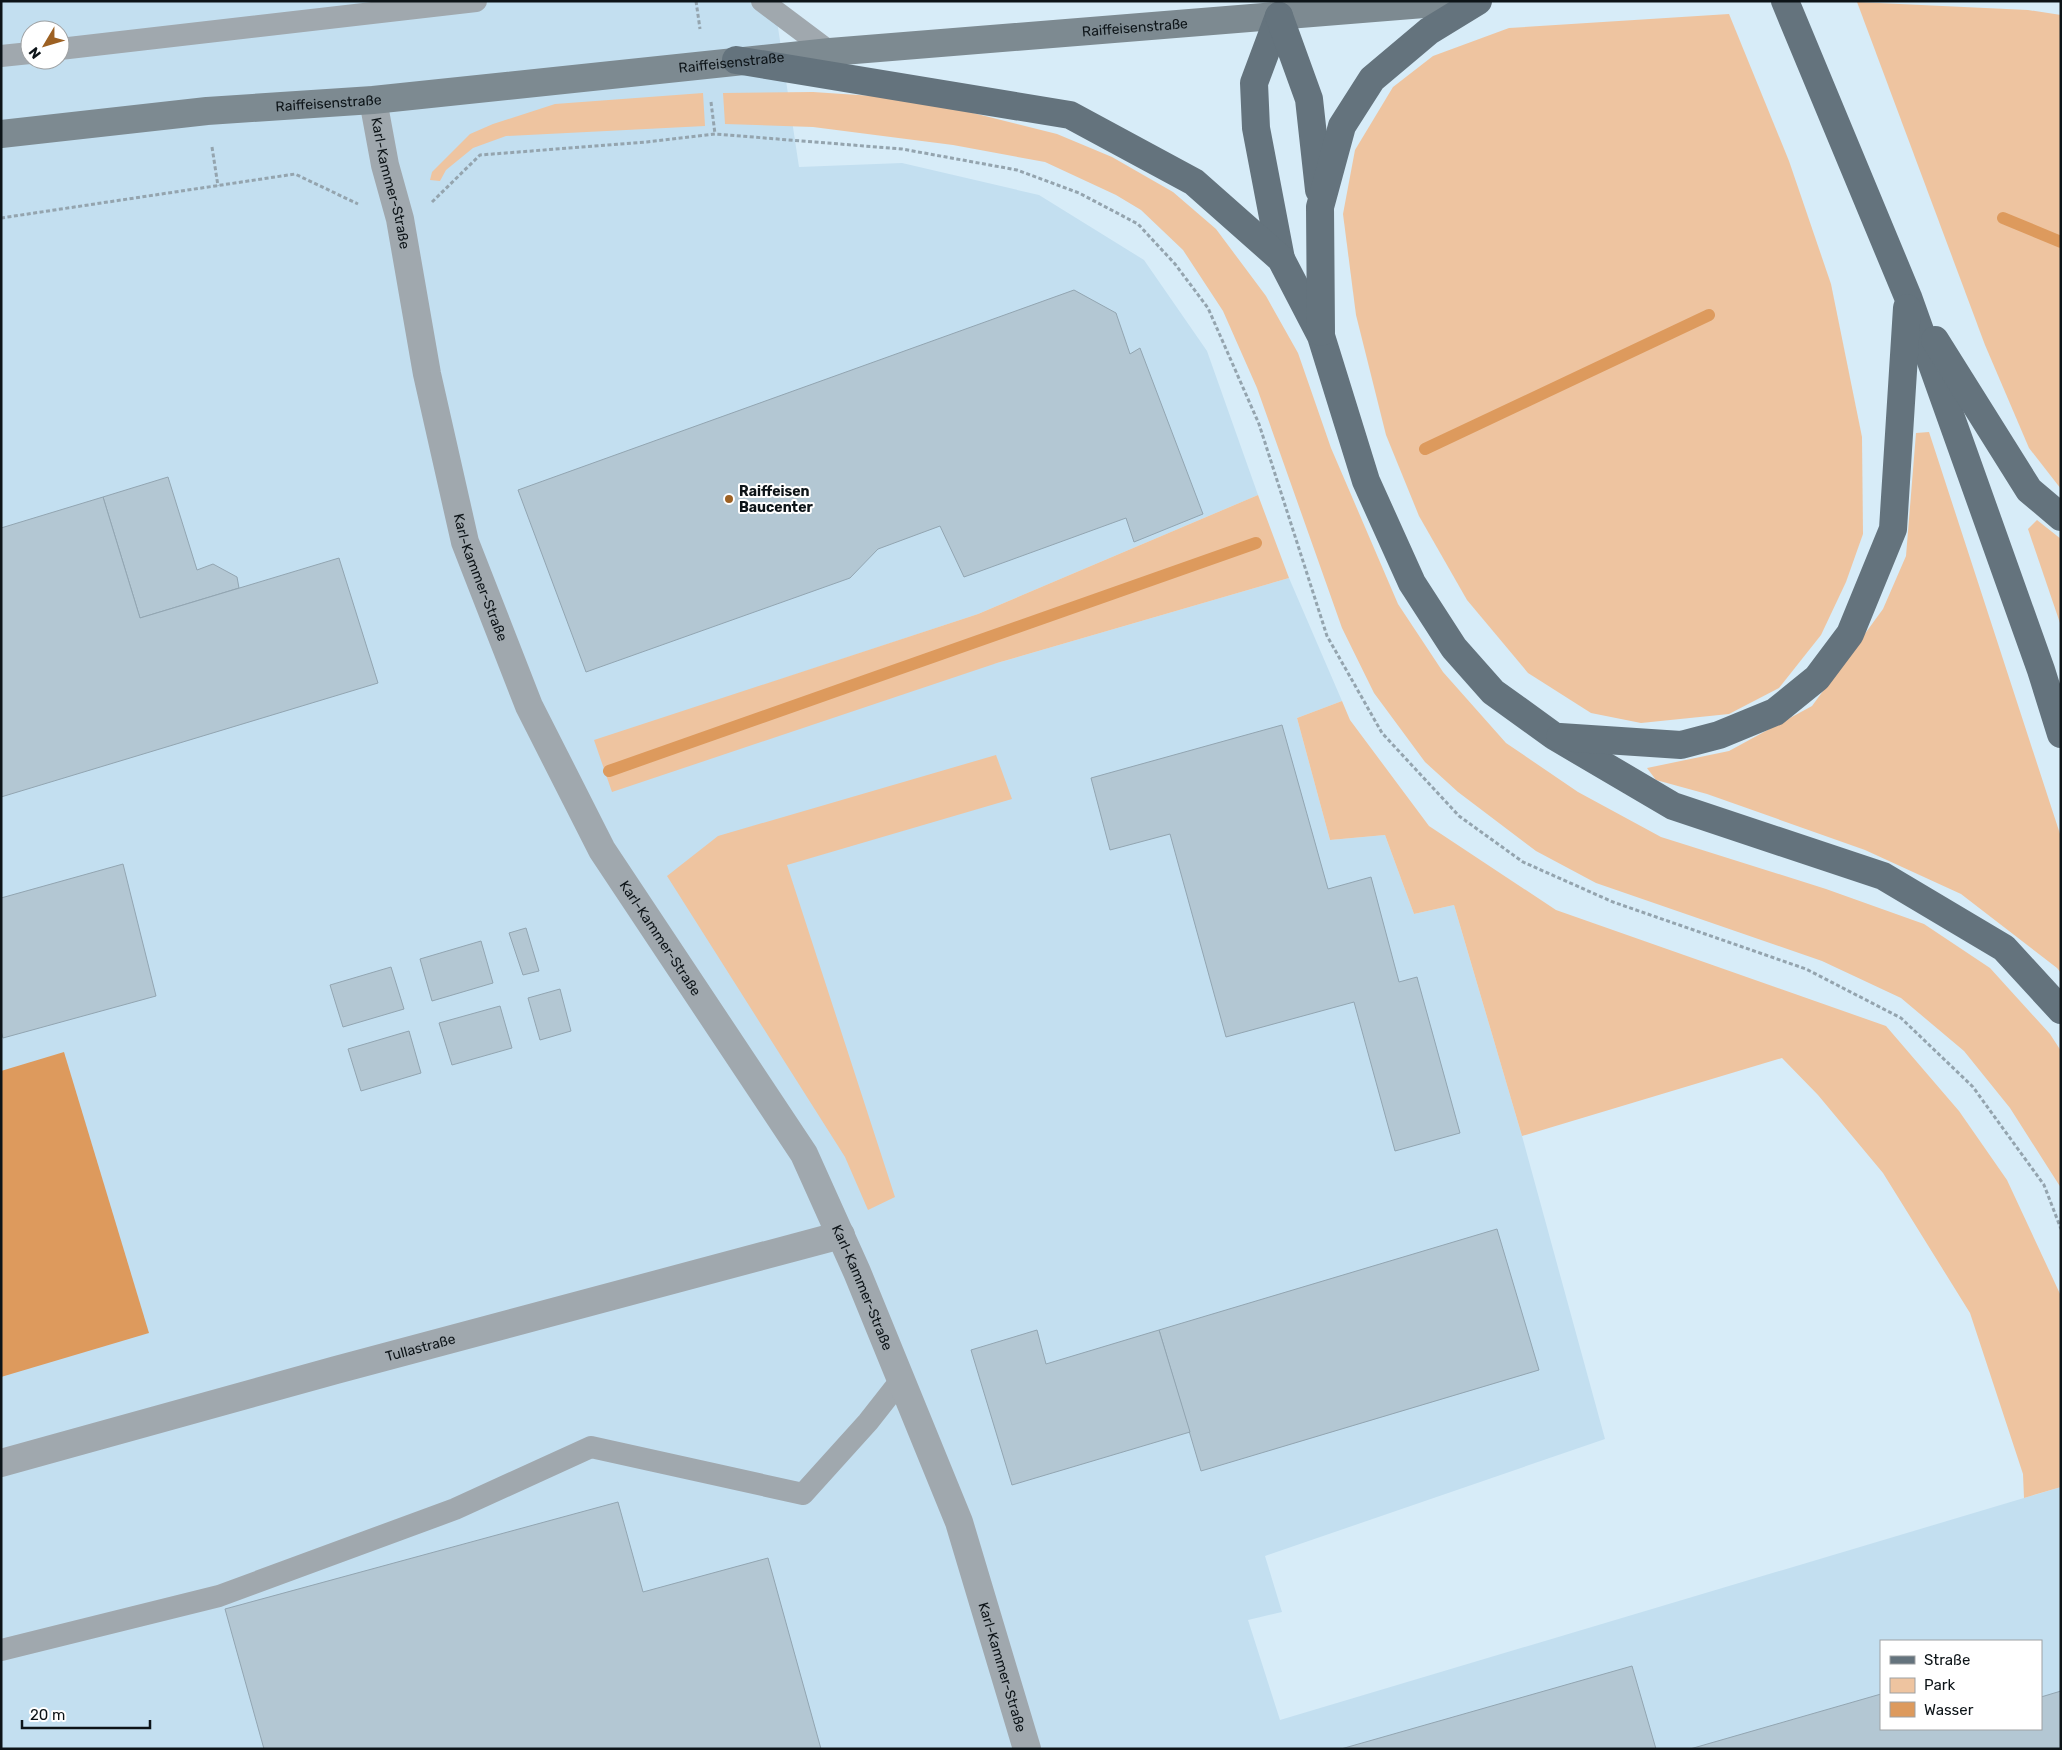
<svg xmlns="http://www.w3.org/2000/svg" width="2062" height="1750" viewBox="0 0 2062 1750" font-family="Rubik,sans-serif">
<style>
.built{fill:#c3dff0;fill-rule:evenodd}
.green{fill:#eec4a0}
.water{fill:#dd9a5d}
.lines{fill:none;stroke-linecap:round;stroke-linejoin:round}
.stream{stroke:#dd9a5d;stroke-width:12}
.building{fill:#b3c7d3;stroke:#92a5b1}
.path{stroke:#94a4ae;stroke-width:3;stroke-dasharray:4 2.5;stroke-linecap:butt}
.lane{stroke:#a0a8ae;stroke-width:22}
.street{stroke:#a0a8ae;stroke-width:28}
.secondary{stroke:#7d8a91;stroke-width:28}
.primary{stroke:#64737d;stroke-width:28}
.poi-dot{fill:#9d6123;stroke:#fff;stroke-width:2}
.labels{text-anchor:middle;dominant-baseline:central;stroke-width:4;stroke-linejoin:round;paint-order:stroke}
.street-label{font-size:14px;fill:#0d1418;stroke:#fff}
.poi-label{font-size:14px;font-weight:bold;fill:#0d1418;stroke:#fff;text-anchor:start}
</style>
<rect width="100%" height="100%" fill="#d7ecf8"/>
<path class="built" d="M1 1H774L799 167 902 163 1039 195 1144 260 1207 351 1258 495 978 614 595 741 997 663 1289 578 1342 701 1297 718 1330 840 1385 835 1414 914 1454 905 1522 1136 1605 1439 1265 1556 1282 1612 1248 1620 1280 1720 2061 1487V1749H1ZM30 30H60V60H30ZM1881 1641H2041V1729H1881Z"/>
<g class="green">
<path d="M1857 2 2028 10 2061 15V489L2029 448 1985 345Z"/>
<path d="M1729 14 1789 161 1831 284 1862 437 1863 534 1846 582 1821 635 1779 688 1729 714 1641 723 1591 713 1528 673 1467 600 1419 516 1386 435 1356 315 1343 214 1355 150 1393 87 1433 56 1509 28Z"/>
<path d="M813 92 888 97 957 109 1057 134 1112 157 1173 192 1216 229 1266 296 1298 353 1331 448 1398 604 1443 672 1506 743 1578 792 1661 837 1826 889 1924 924 1990 968 2050 1034 2061 1051V1188L2010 1108 1964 1051 1901 998 1822 961 1596 883 1536 851 1458 792 1425 762 1374 693 1342 628 1257 388 1223 311 1183 250 1141 210 1116 195 1045 162 953 145 813 127 725 124 723 93Z"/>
<path d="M703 93 705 126 506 136 473 148 446 170 440 181 430 180 432 172 470 134 493 124 555 104Z"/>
<path d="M1929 432 2061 837V973L2057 968 1961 894 1865 850 1707 794 1656 780 1647 768 1729 751 1812 706 1883 609 1906 556 1916 433Z"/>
<path d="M1258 495 1289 578 997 663 612 792 594 740 978 614Z"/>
<path d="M2037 520 2061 539V626L2028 529Z"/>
<path d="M1342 701 1350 720 1429 826 1556 910 1886 1026 1959 1111 2007 1180 2061 1296V1487L2024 1498 2023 1474 1970 1313 1883 1173 1818 1095 1782 1058 1522 1136 1454 905 1414 914 1385 835 1330 840 1297 718Z"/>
<path d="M996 755 1012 799 787 865 895 1197 868 1210 845 1157 667 876 718 836Z"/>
</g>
<path class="water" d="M64 1052 149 1333 1 1377V1071Z"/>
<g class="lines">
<g class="stream">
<path d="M2003 218 2061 242"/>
<path d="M1425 449 1709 315"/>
<path d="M609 771 1256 543"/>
</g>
</g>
<g class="building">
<path d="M1074 290 1116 313 1130 354 1140 348 1203 514 1134 542 1126 518 964 577 940 526 878 549 850 578 586 672 518 490Z"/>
<path d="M168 477 197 570 213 564 237 577 239 588 140 618 103 497Z"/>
<path d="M103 497 140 618 339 558 378 683 1 797V528Z"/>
<path d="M1282 725 1328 889 1371 877 1399 982 1417 977 1460 1133 1395 1151 1354 1002 1226 1037 1170 834 1110 850 1091 778Z"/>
<path d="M123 864 156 996 3 1038 1 1031V898Z"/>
<path d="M526 928 539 971 523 975 509 933Z"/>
<path d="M481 941 493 983 432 1001 420 959Z"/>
<path d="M391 967 404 1009 343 1027 330 985Z"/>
<path d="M560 989 571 1031 540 1040 528 998Z"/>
<path d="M500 1006 512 1048 452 1065 439 1023Z"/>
<path d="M409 1031 421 1073 361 1091 348 1049Z"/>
<path d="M1497 1229 1539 1370 1201 1471 1159 1330Z"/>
<path d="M1037 1330 1046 1364 1159 1330 1190 1432 1012 1485 971 1350Z"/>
<path d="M618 1502 643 1592 768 1558 821 1749H264L225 1609Z"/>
<path d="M1632 1666 1656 1749H1341Z"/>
<path d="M2061 1691V1749H1690L1881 1694V1729H2041V1697Z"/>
</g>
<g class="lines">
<g class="path">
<path d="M696 1 700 29"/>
<path d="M711 102 715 134"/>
<path d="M212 147 218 186"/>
<path d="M432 202 480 155 647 142 715 134 902 149 1017 170 1079 193 1138 224 1175 264 1208 308 1259 424 1327 636 1382 733 1459 816 1523 862 1613 902 1806 969 1901 1018 1973 1087 2044 1185 2061 1229"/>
<path d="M1 218 295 174 358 204"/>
</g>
<g class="lane">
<path d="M762 1 830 52"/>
<path d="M60 49 476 1"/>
<path d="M1 56 30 53"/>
<path d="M1 1650 219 1596 455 1509 591 1447 803 1494 868 1422 901 1380"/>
</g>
<g class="street">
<path id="s1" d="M373 100 385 165 400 219 427 374 465 542 529 706 602 850 804 1154 857 1272 959 1522 1027 1749"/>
<path id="s2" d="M1 1463 336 1370 841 1235"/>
</g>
<path class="secondary" id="s3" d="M1 134 207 111 373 100 830 52 1461 1"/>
<g class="primary">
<path d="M1785 1 1908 297 2041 670 2061 734"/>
<path d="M1279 16 1254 83 1256 128 1281 259"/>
<path d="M1279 16 1309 99 1319 190"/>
<path d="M736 60 1070 115 1194 182 1281 259 1321 336 1366 481 1412 583 1454 648 1493 692 1554 736 1673 806 1883 876 2004 948 2061 1010"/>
<path d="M1321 332 1320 207 1342 126 1372 79 1429 31 1478 1"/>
<path d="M1935 340 2029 490 2061 517"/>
<path d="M1560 737 1681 745 1719 735 1775 712 1817 678 1850 634 1893 529 1907 308"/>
</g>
</g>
<circle class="poi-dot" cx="729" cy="499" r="5"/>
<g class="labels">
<g class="street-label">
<text stroke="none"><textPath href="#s3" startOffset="1139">Raiffeisenstraße</textPath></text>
<text stroke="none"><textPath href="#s3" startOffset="734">Raiffeisenstraße</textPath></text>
<text stroke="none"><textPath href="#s3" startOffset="329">Raiffeisenstraße</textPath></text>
<text stroke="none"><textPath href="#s1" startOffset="85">Karl-Kammer-Straße</textPath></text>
<text stroke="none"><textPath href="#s1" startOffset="490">Karl-Kammer-Straße</textPath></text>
<text stroke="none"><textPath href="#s1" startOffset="895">Karl-Kammer-Straße</textPath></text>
<text stroke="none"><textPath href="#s1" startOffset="1300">Karl-Kammer-Straße</textPath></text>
<text stroke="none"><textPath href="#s2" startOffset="435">Tullastraße</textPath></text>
<text stroke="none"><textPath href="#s1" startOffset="1705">Karl-Kammer-Straße</textPath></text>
</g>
<g class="poi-label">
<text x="739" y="491">Raiffeisen<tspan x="739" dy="16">Baucenter</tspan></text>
</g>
</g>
<rect width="2062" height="1750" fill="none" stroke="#0d1418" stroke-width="5"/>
<rect x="1880" y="1640" width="162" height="90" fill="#ffffff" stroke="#9ea1a3"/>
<rect x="1890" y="1656" width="25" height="8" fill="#64737d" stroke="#9ea1a3"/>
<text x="1924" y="1665" font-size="15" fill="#0d1418">Straße</text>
<rect x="1890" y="1678" width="25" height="15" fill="#eec4a0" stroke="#9ea1a3"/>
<text x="1924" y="1690" font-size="15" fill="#0d1418">Park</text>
<rect x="1890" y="1702" width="25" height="15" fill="#dd9a5d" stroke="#9ea1a3"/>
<text x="1924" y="1715" font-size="15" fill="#0d1418">Wasser</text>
<g transform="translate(45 45) rotate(232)"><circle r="24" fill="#ffffff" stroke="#9ea1a3"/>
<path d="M0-4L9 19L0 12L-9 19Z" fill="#9d6123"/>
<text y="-8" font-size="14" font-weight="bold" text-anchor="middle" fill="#0d1418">N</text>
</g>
<path d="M22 1720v8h128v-8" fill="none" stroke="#0d1418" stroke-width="2.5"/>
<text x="30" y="1720" font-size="15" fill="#0d1418" stroke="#ffffff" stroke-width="4" paint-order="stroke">20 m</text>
</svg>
